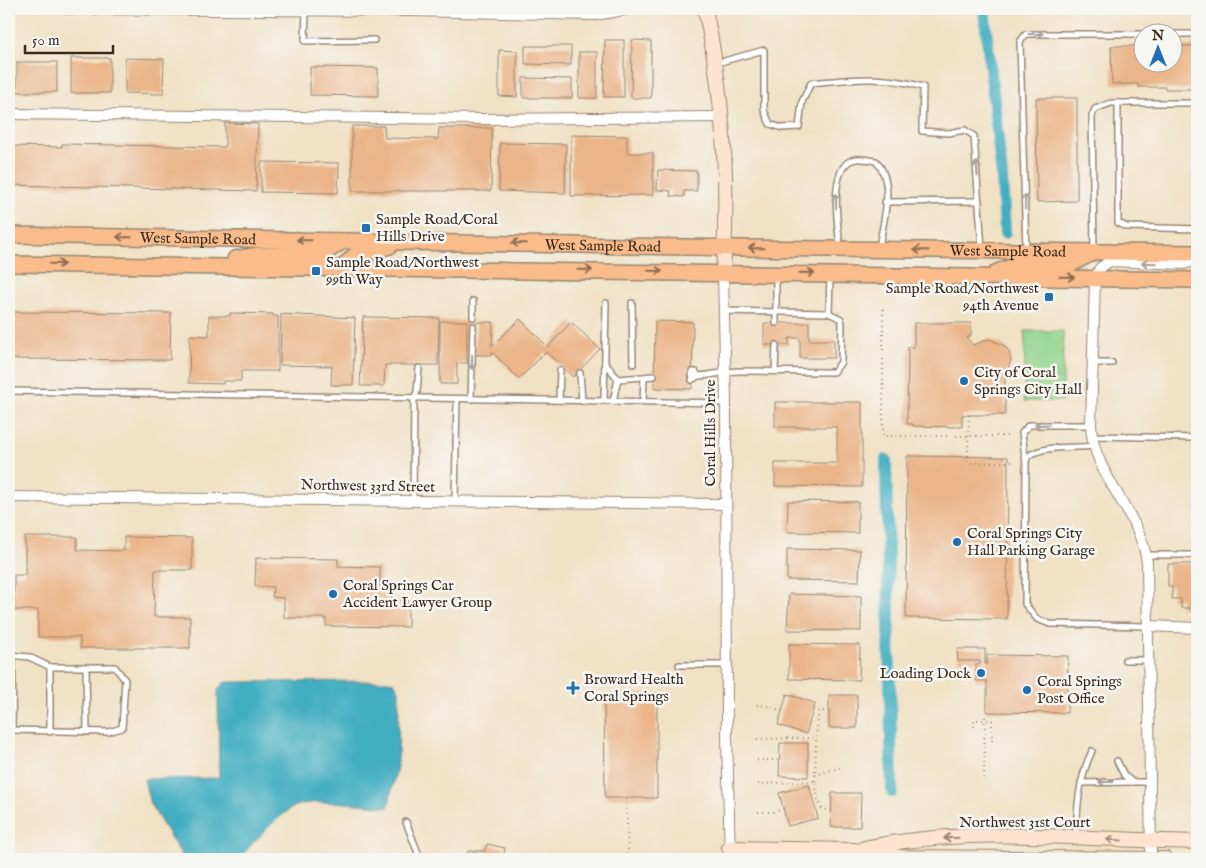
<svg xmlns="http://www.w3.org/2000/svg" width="1206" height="868" viewBox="0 0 1206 868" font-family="'IM FELL English',serif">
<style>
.green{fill:#91d48d;stroke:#667f56}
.water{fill:#42aec1;stroke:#3e6c70}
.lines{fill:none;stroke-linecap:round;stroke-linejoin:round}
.canal{stroke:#42aec1;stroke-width:12}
.building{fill:#ebb589}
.lane-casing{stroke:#968672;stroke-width:8}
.street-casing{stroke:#968672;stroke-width:12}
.secondary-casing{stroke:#968672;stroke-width:16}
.primary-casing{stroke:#968672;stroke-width:18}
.path{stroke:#968672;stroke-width:2;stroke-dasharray:1 4;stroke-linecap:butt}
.lane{stroke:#fff;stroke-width:5}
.street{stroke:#fff;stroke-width:10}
.secondary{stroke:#fde4d0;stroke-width:14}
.primary{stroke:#f9bc8a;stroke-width:15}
.path-bridge{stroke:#968672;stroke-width:2;stroke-dasharray:1 4;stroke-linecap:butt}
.oneway{stroke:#a79f9a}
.oneway2{stroke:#906c4f}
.oneway3{stroke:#9c8777}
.poi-dot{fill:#1f6fb2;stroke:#f6f6f2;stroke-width:2}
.labels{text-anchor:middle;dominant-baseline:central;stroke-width:5;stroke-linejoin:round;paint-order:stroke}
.poi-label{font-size:15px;fill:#3b2a1e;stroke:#f6f6f2;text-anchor:start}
.street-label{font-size:15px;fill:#3b2a1e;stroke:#f6f6f2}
</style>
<rect width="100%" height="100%" fill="#f6f6f2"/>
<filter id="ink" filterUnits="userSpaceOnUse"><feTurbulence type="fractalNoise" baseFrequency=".02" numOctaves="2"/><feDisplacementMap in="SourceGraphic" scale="10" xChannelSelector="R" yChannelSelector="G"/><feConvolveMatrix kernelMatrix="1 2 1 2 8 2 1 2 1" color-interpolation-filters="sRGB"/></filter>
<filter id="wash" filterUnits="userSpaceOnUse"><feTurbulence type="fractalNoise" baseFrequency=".0096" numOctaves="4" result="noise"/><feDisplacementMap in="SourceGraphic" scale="20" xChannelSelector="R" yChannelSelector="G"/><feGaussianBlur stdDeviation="1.12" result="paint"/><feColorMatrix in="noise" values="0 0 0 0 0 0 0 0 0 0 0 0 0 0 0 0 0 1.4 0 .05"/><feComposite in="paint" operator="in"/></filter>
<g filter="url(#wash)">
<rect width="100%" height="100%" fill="#f1e1c5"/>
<path class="green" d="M1025 331H1063V401H1024Z"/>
<path class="water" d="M387 681 394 682 399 690 398 762 388 807C366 805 310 797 292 808 277 817 250 845 239 859H184L150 804 144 779 219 778 218 690 225 682Z"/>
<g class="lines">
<g class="canal">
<path d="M984 9 1002 177 1005 233"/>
<path d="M886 460 892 792"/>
</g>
</g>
<g id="blocks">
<g class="building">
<rect x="747" y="9" width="39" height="2"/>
<path d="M605 40H624V97H604Z"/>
<path d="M632 40 651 41V98H631Z"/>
<path d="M525 46H571V65L525 64Z"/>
<path d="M1111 46H1144V62H1174V46H1197V89H1165V87H1138V84H1112Z"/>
<path d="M499 50 517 51V97L499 96Z"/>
<rect x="579" y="52" width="18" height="46"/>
<rect x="71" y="58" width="39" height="35"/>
<path d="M125 58 164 59 163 94 125 93Z"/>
<rect x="17" y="62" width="40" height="30"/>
<path d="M310 67 378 68V96L310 95Z"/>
<path d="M523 78 572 79V98H523Z"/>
<path d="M1036 98H1077V201L1037 202Z"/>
<path d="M225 123 258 124 256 191 9 185V146L62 147V144L225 147Z"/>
<path d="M352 126H384L385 138 438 139 439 128H492L491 191H352Z"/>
<path d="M571 135 627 136V153H653V195L571 196Z"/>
<path d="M500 143 566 144 565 193 499 191Z"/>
<path d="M261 162 339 163 338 193 261 192Z"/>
<path d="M658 170 697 171V191H684V197L670 196 671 191 657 190Z"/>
<path d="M9 312 171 313 170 360 9 359Z"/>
<path d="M230 313 273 314V316H278V371H241V381H223V384L189 383 190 335 209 336V316H230Z"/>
<path d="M281 314 355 318 353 385H331L332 366 280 365Z"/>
<path d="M363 317 439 318 438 365H385L384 386H360Z"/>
<path d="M520 319 548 347 571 322 600 349 573 377 546 352 519 379 492 352V355H475L476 322H493L492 346Z"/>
<path d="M440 321H467V363H457V384H440Z"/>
<path d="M655 321 693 322 692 389 654 388Z"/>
<path d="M764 323H809V340H834V358H800V338H789V345H764Z"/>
<path d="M914 323H971V335L967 338 973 345 989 339 1003 345 1009 351 1011 361 1005 375V415H962V427L913 426V424H907L908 347H914Z"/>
<path d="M775 402H862V487L775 486V463H837V427H775Z"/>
<path d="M907 456 1008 457 1007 619 906 618Z"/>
<path d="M788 501 858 502V533L787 532Z"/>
<path d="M25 537H77V550L124 551V537L192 538V570H155L154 617H190V648H80V637H38V610H14V575H25Z"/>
<path d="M787 549 860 550 859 581 787 580Z"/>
<path d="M256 558 338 559V566L380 567V589L391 588V599L408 600V627L326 626V618H284V598L272 597 273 587 255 586Z"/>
<path d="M1168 564H1196L1197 608H1181V599H1172V586H1168Z"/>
<path d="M789 594 861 596V631L787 630Z"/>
<path d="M789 644 860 645 859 680 789 679Z"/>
<path d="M957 649H985V664H987V655L1068 656 1067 713 987 712V681H976V664H980V661H958Z"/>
<path d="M633 694H660V706H657V798H605L604 701 633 700Z"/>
<path d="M787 694 815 703 806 734 778 725Z"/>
<rect x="829" y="695" width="28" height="33"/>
<path d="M780 743H808V777L779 776Z"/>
<path d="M809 785 818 818 788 826 779 793Z"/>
<path d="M832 793H861L860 827H831Z"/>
<path d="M487 844 505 848 503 859H468V851H485Z"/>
</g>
</g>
</g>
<g filter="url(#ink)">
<use href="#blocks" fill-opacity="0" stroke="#968672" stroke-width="1"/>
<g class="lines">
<g class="lane-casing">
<g id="lane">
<path d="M306 11 305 41 374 40"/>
<path d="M1174 34H1197"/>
<path d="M717 63 764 50V110L770 124 782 128 799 127 802 102 811 83C852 79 883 75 923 87L922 131 948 133 965 130 974 136 982 248"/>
<path d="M1118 103V223L1127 227 1197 229"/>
<path d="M885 202 979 201"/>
<path d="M840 246C838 227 827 163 856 159 862 158 870 160 876 161 896 183 883 221 879 248"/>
<path d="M1094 249 1092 116 1095 109 1111 103H1197"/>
<path d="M1026 251 1020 42 1026 34H1144"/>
<path d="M473 301V317"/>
<path d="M632 303 633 364"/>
<path d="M829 313 830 277"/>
<path d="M776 323V276"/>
<path d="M605 363 618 379 654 376"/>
<path d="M1093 363H1112"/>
<path d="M775 371 776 345"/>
<path d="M580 373 582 401"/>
<path d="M692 376C709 377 723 371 739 371L829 372H834L841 362 842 324 841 319 829 313 724 311"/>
<path d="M692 380 698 376 696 372H692"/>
<path d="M9 391 726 403"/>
<path d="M471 399 473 326"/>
<path d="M559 400 560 370"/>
<path d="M604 401 606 303"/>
<path d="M613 401 618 379"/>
<path d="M643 401 644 378"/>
<path d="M1091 425H1029L1022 433 1026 464 1025 604 1037 619 1050 624 1148 626"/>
<path d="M1092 436 1197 438"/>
<path d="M1026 461 1028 456C1047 444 1072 449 1093 446"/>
<path d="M413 501 414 398 417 392 419 368"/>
<path d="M455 501 457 399"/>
<path d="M1146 555H1197"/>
<path d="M9 655 29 657 50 667H115L125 680 122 728 108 732 9 730"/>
<path d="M1125 660H1148"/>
<path d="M679 665H726"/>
<path d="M86 667 87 732"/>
<path d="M12 730 13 655"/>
<path d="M50 732V667"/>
<path d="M1117 761 1124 775 1132 782H1150"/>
<path d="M1081 783 1132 782"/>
<path d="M406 822 418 853V859"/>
<path d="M1076 836C1077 807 1079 778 1092 751"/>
<path d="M418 856 440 859"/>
</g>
</g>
<g class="street-casing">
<g id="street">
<path d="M66 9 410 11 595 15 630 9"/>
<path d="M9 114 482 119 722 117"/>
<path d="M723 273 726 403 727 737 730 859"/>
<path d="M9 497 726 504"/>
<path d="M1148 626 1197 628"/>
<path d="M1151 859 1147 563C1141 512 1093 477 1091 425L1095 278 1100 268 1110 261 1184 264 1197 260"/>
</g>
</g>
<g class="secondary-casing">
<g id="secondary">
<path d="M705 9C724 96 729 184 723 273"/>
<path d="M729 848 853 850 901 857 1166 859"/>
<path d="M864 848C973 825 1087 840 1197 842"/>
</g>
</g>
<g class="primary-casing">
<g id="primary">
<path id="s1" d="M9 235 741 248 1197 253"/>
<path d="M235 259 259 255 323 254 343 241"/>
<path d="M9 264 1197 280"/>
<path d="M343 267 355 255 390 246"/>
<path d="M997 272 1020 264H1071L1092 253"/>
</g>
</g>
<g class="path">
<path d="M883 309V436H1010"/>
<path d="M968 456V463L1012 462"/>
<path d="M757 705 769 706 782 711"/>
<path d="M974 727V720H992V742"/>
<path d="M757 739 816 738 819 711H829"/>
<path d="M757 760H780"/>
<path d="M815 775 842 767"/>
<path d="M984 778 985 714"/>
<path d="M815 781 816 738"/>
<path d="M758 784 815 781 818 799 822 809 831 811"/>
<path d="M758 812H773L784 809"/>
<path d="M624 859 628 852 626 798"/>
</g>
<use href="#lane" class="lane"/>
<use href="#street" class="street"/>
<use href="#secondary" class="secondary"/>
<use href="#primary" class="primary"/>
<path class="path-bridge" d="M968 456 969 415"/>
</g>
<defs><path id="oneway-shaft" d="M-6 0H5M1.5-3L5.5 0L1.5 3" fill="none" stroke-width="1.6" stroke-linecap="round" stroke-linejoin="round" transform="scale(1.25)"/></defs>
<g class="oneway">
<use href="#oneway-shaft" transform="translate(1036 34)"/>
<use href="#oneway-shaft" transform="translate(977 169) rotate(-94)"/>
<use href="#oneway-shaft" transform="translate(836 201) rotate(-90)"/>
<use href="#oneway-shaft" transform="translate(1025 202) rotate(-92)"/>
<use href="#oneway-shaft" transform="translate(1149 263) rotate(-178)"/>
<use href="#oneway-shaft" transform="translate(472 362) rotate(91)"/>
<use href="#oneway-shaft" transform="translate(1042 425) rotate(179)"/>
<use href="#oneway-shaft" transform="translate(1106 782) rotate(180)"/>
</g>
<g class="oneway2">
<use href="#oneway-shaft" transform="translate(124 237) rotate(-179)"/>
<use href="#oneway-shaft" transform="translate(304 240) rotate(-179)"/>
<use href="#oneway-shaft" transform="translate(519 243) rotate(-179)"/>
<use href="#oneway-shaft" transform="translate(756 248) rotate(-179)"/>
<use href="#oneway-shaft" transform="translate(921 250) rotate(-179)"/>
<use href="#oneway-shaft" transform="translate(57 264) rotate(1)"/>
<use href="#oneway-shaft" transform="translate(585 270) rotate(1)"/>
<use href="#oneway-shaft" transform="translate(655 271) rotate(1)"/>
<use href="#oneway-shaft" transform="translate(807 273) rotate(1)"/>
<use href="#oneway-shaft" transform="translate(1067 277) rotate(1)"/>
</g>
<g class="oneway3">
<use href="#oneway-shaft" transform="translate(951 838) rotate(178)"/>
<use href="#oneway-shaft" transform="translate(1114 840) rotate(-176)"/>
</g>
</g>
<g class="poi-dot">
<rect x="361" y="223" width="10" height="10" rx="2.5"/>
<rect x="311" y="266" width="10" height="10" rx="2.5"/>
<rect x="1044" y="292" width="10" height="10" rx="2.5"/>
<circle cx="964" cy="381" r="5"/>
<circle cx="957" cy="542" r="5"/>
<circle cx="333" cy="594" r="5"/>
<circle cx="981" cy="673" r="5"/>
<path d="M570.5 680.5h5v5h5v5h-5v5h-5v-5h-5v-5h5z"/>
<circle cx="1027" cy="690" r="5"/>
</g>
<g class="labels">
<g class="poi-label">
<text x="376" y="219">Sample Road/Coral<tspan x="376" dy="17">Hills Drive</tspan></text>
<text x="326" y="262">Sample Road/Northwest<tspan x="326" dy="17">99th Way</tspan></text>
<text x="1039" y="288" text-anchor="end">Sample Road/Northwest<tspan x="1039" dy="17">94th Avenue</tspan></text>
<text x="974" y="372">City of Coral<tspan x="974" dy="17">Springs City Hall</tspan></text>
<text x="967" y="533">Coral Springs City<tspan x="967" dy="17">Hall Parking Garage</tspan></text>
<text x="343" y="585">Coral Springs Car<tspan x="343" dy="17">Accident Lawyer Group</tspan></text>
<text x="971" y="673" text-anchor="end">Loading Dock</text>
<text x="584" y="679">Broward Health<tspan x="584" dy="17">Coral Springs</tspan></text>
<text x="1037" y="681">Coral Springs<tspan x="1037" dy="17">Post Office</tspan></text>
</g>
<g class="street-label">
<text stroke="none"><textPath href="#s1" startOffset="189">West Sample Road</textPath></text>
<text stroke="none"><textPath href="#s1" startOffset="594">West Sample Road</textPath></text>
<text stroke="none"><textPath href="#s1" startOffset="999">West Sample Road</textPath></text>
<text transform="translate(710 433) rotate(-90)">Coral Hills Drive</text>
<text transform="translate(368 486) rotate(1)">Northwest 33rd Street</text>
<text x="1025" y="822">Northwest 31st Court</text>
</g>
</g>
<rect width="1206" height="868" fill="none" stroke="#f6f6f2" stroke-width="30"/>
<g transform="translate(1158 48)"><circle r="24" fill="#f6f6f2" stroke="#aba49d"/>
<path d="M0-4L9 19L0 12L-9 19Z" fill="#1f6fb2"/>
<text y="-8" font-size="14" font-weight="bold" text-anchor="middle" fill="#3b2a1e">N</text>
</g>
<path d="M25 45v8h88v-8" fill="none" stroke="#3b2a1e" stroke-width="2.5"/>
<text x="32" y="45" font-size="15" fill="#3b2a1e" stroke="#f6f6f2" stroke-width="4" paint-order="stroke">50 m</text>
</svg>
